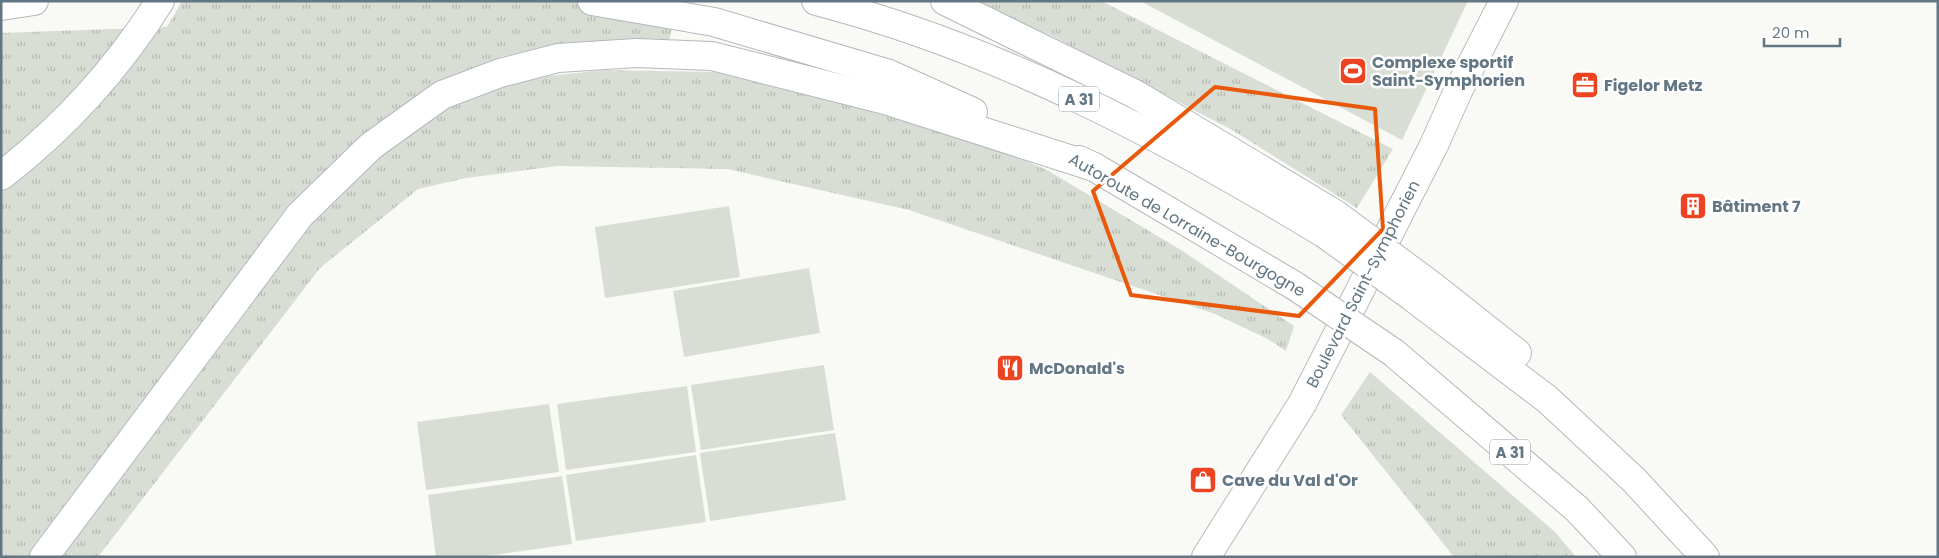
<svg xmlns="http://www.w3.org/2000/svg" width="1939" height="558" viewBox="0 0 1939 558" font-family="Poppins,sans-serif">
<style>
.grass{fill:url(#grass-tufts)}
.pitch{fill:#d9ded5}
.lines{fill:none;stroke-linecap:round;stroke-linejoin:round}
.secondary-casing{stroke:#b6bcc1;stroke-width:30}
.motorway-casing{stroke:#b4b9bd;stroke-width:30}
.secondary{stroke:#fff;stroke-width:28}
.motorway{stroke:#fff;stroke-width:28}
.motorway-bridge-casing{stroke:#b4b9bd;stroke-width:30;stroke-linecap:butt}
.motorway-bridge{stroke:#fff;stroke-width:28}
.marked{fill:none;stroke:#e8590c;stroke-width:4;stroke-linejoin:round}
.labels{text-anchor:middle;dominant-baseline:central;stroke-width:5;stroke-linejoin:round;paint-order:stroke}
.shield{fill:#fff;stroke:#919fa8;stroke-width:1}
.shield-label{font-size:15px;font-weight:bold;fill:#627683}
.poi-label{font-size:16px;font-weight:bold;fill:#627683;stroke:#fff;text-anchor:start}
.street-label{font-size:16px;fill:#627683;stroke:#fff}
</style>
<defs>
<pattern id="grass-tufts" width="24" height="20" patternUnits="userSpaceOnUse" patternTransform="scale(1.25)"><rect width="24" height="20" fill="#d9ded5"/><path d="M3 7l-1-3M5 7V3M7 7l1-3M15 17l-1-3M17 17v-4M19 17l1-3" fill="none" stroke="#b3b9b2"/></pattern>
</defs>
<rect width="100%" height="100%" fill="#f9f9f6"/>
<g class="grass">
<path d="M182 1H680L669 40 587 43 504 56 443 81 378 123 316 181 248 260 191 344 277 262 343 188 408 131 461 100 530 78 605 70 715 72 812 85 960 132 1047 170 1181 250 1294 326 1286 351 1268 339 1215 314 909 210 727 169 557 166 466 178 418 189 320 268 98 557H1V33L167 27Z"/>
<path d="M971 1H1101L1393 149 1357 208 1232 130 1052 36Z"/>
<path d="M1370 372 1555 532 1576 557H1454L1341 415Z"/>
</g>
<g class="pitch">
<path d="M1140 1H1468L1402 140Z"/>
<path d="M729 206 740 277 605 298 595 227Z"/>
<path d="M809 268 820 333 684 357 673 291Z"/>
<path d="M824 365 834 430 701 450 691 385Z"/>
<path d="M687 386 696 452 566 470 557 404Z"/>
<path d="M549 404 559 472 426 490 417 422Z"/>
<path d="M835 433 846 500 710 521 700 453Z"/>
<path d="M696 455 706 522 576 541 566 475Z"/>
<path d="M562 476 572 544 480 557H436L428 495Z"/>
</g>
<g class="lines">
<g class="secondary-casing">
<path id="secondary" d="M1206 557 1302 404 1434 145 1458 91 1504 1"/>
</g>
<g class="motorway-casing">
<g id="motorway">
<path d="M592 1 714 22 889 74 973 112"/>
<path d="M816 1C998 48 1165 137 1325 234"/>
<path d="M945 1 1135 94 1335 214"/>
<path d="M1 6 34 1"/>
<path d="M1079 160 1094 167 1295 286"/>
<path d="M1 176C63 128 118 68 160 1"/>
<path d="M1431 285 1517 353"/>
<path d="M1411 296 1547 399 1634 480 1705 557"/>
<path d="M1394 353 1577 509 1622 557"/>
<path d="M44 557 300 215 371 146 442 95 500 73 558 58 636 53 712 56 885 100 1094 167"/>
</g>
</g>
<use href="#secondary" class="secondary"/>
<use href="#motorway" class="motorway"/>
<g class="motorway-bridge-casing">
<g id="motorway-bridge">
<path d="M1335 214 1431 285"/>
<path d="M1325 234 1411 296"/>
<path d="M1295 286 1394 353"/>
</g>
</g>
<use href="#motorway-bridge" class="motorway-bridge"/>
</g>
<path class="marked" d="M1215 87 1375 109 1383 229 1299 316 1131 295 1093 191Z"/>
<defs>
<g id="stadium-square" transform="scale(1.4375)"><rect x="-9" y="-9" width="18" height="18" rx="4" fill="#ec4422" stroke="#fff"/><path d="M0-5a6.5 5 0 1 0 0 10a6.5 5 0 1 0 0-10ZM-3.5-1.8h7v3.6h-7Z" fill="#fff"/></g>
<g id="office-square" transform="scale(1.4375)"><rect x="-9" y="-9" width="18" height="18" rx="4" fill="#ec4422" stroke="#fff"/><path d="M-6-3h4V-5.5h4V-3h4V5H-6ZM-1-4.5V-3h2v-1.5ZM-6 0V1H6V0Z" fill="#fff"/></g>
<g id="building-square" transform="scale(1.4375)"><rect x="-9" y="-9" width="18" height="18" rx="4" fill="#ec4422" stroke="#fff"/><path d="M-4-6H4V6H1V3H-1V6H-4ZM-2.5-4.3h1.7v1.8h-1.7ZM.8-4.3h1.7v1.8H.8ZM-2.5-1h1.7V.8h-1.7ZM.8-1h1.7V.8H.8Z" fill="#fff"/></g>
<g id="restaurant-square" transform="scale(1.4375)"><rect x="-9" y="-9" width="18" height="18" rx="4" fill="#ec4422" stroke="#fff"/><path d="M-5-6h1v4h1v-4h1v4h1v-4h1v5L-1.5 .5V6h-2V.5L-5-1ZM5-6V6H3V1.5H1.5Q1.5-4 5-6Z" fill="#fff"/></g>
<g id="shop-square" transform="scale(1.4375)"><rect x="-9" y="-9" width="18" height="18" rx="4" fill="#ec4422" stroke="#fff"/><path d="M-5-2.5h2.3a2.7 3.5 0 0 1 5.4 0H5L5.5 6h-11ZM-1.5-2.5h3a1.5 2.3 0 0 0-3 0Z" fill="#fff"/></g>
</defs>
<g fill-rule="evenodd">
<use href="#stadium-square" x="1353" y="71"/>
<use href="#office-square" x="1585" y="85"/>
<use href="#building-square" x="1693" y="206"/>
<use href="#restaurant-square" x="1010" y="368"/>
<use href="#shop-square" x="1203" y="480"/>
</g>
<g class="labels">
<g class="shield">
<rect x="1059" y="86.5" width="40" height="25" rx="4"/>
<rect x="1490" y="439.5" width="40" height="25" rx="4"/>
</g>
<g class="shield-label">
<text x="1079" y="99">A 31</text>
<text x="1510" y="452">A 31</text>
</g>
<g class="poi-label">
<text x="1372" y="62">Complexe sportif<tspan x="1372" dy="18">Saint-Symphorien</tspan></text>
<text x="1604" y="85">Figelor Metz</text>
<text x="1712" y="206">Bâtiment 7</text>
<text x="1029" y="368">McDonald's</text>
<text x="1222" y="480">Cave du Val d'Or</text>
</g>
<g class="street-label">
<text transform="translate(1187 225) rotate(30)">Autoroute de Lorraine-Bourgogne</text>
<text transform="translate(1363 284) rotate(-63)">Boulevard Saint-Symphorien</text>
</g>
</g>
<rect width="1939" height="558" fill="none" stroke="#627683" stroke-width="5"/>
<path d="M1764 38v8h76v-8" fill="none" stroke="#627683" stroke-width="2.5"/>
<text x="1772" y="38" font-size="15" fill="#627683" stroke="#ffffff" stroke-width="4" paint-order="stroke">20 m</text>
</svg>
